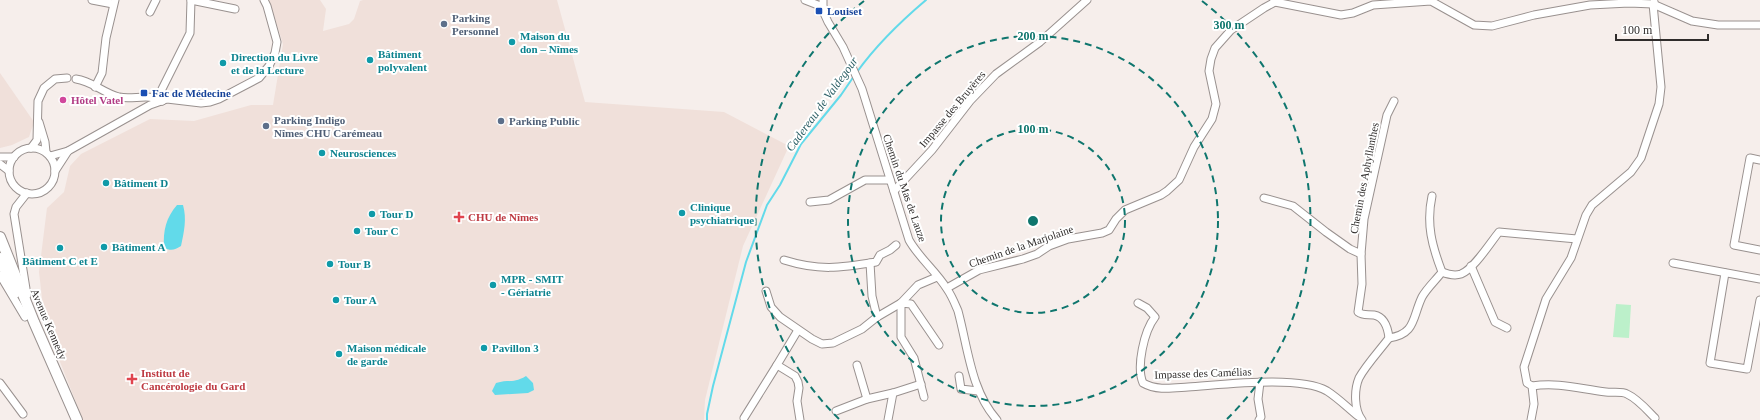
<svg xmlns="http://www.w3.org/2000/svg" width="1760" height="420" viewBox="0 0 1760 420" font-family="'Times New Roman',serif">
<style>
.built{fill:#f0e0da}
.green{fill:#bcf0ca}
.water{fill:#62daea}
.lines{fill:none;stroke-linecap:round;stroke-linejoin:round}
.stream{stroke:#62daea;stroke-width:2}
.street-casing{stroke:#99918f;stroke-width:9}
.secondary-casing{stroke:#99918f;stroke-width:12}
.street{stroke:#fff;stroke-width:7}
.secondary{stroke:#fff;stroke-width:10}
.ring{fill:none;stroke:#0f766e;stroke-width:2;stroke-dasharray:7 5}
.transit-dot{fill:#1a4fb4;stroke:#fff;stroke-width:1.5}
.service-dot{fill:#5c6f8a;stroke:#fff;stroke-width:1.5}
.culture-dot{fill:#0f9aa8;stroke:#fff;stroke-width:1.5}
.hotel-dot{fill:#d1479c;stroke:#fff;stroke-width:1.5}
.health-dot{fill:#e0444e;stroke:#fff;stroke-width:1.5}
.labels{text-anchor:middle;dominant-baseline:central;stroke-width:4;stroke-linejoin:round;paint-order:stroke}
.transit-label{font-size:11px;font-weight:bold;fill:#164399;stroke:#fff;text-anchor:start}
.service-label{font-size:11px;font-weight:bold;fill:#4e5e75;stroke:#fff;text-anchor:start}
.culture-label{font-size:11px;font-weight:bold;fill:#0d838f;stroke:#fff;text-anchor:start}
.hotel-label{font-size:11px;font-weight:bold;fill:#b23c85;stroke:#fff;text-anchor:start}
.street-label{font-size:11px;fill:#2f2c2b;stroke:#fff}
.health-label{font-size:11px;font-weight:bold;fill:#be3a42;stroke:#fff;text-anchor:start}
.water-label{font-size:12px;font-style:italic;fill:#2d6067;stroke:#fff}
.centre{fill:#0f766e;stroke:#fff;stroke-width:2}
.ring-label{font-size:12px;text-anchor:middle;font-weight:bold;fill:#0f766e;stroke:#fff;stroke-width:4;stroke-linejoin:round;paint-order:stroke}
</style>
<rect width="100%" height="100%" fill="#f6eeeb"/>
<g class="built">
<path d="M269 0H320L326 9 323 31 349 24 354 19 360 1 363 0H557L585 102 724 112 789 146 743 246 705 400 704 420H83L45 324 39 272 47 208 64 192 70 166 81 154 150 119 194 121 251 105H273L283 44Z"/>
<path d="M0 73 34 122 29 137 12 145 0 148Z"/>
</g>
<path class="green" d="M1616 304 1631 305 1629 338 1613 337Z"/>
<g class="water">
<path d="M177 205H183C187 219 184 232 181 246 175 250 171 251 164 248 163 230 166 218 177 205Z"/>
<path d="M526 376 533 383 534 390 528 393 495 395 492 391 496 383C509 379 513 384 526 376Z"/>
</g>
<g class="lines">
<g class="stream">
<path d="M857 72C877 44 900 22 926 0"/>
<path d="M707 420V414L713 386 746 262 767 205 780 185 801 144 841 95 854 76"/>
</g>
<g class="street-casing">
<g id="street">
<path d="M92 0 113 4"/>
<path d="M191 0 235 9"/>
<path d="M805 0 823 7"/>
<path d="M823 0V11L828 22 843 47 862 89 909 240C919 258 936 271 947 289 952 296 955 304 958 311 968 348 971 391 997 420"/>
<path d="M1274 0 1275 2 1341 15 1353 13 1373 5 1431 1 1474 25 1492 26 1534 15 1590 5 1629 3 1653 4 1692 21 1718 25H1760"/>
<path d="M150 12 156 0"/>
<path d="M76 79C92 81 103 93 119 97 133 100 149 93 162 101"/>
<path d="M95 87 102 73 106 38 115 0"/>
<path d="M162 101V89L190 33 191 0"/>
<path d="M39 122 45 142 46 152"/>
<path d="M31 148 37 140 38 101 44 88 55 79 67 78"/>
<circle cx="32" cy="171" r="23"/>
<path d="M50 156 68 151"/>
<path d="M0 157H14"/>
<path d="M1760 160 1750 158 1734 245 1760 250"/>
<path d="M0 164 9 171"/>
<path d="M55 171 68 151 150 105 167 99 201 103 210 102 219 99 259 78 269 66 275 53 277 42 267 6 264 0"/>
<path d="M894 191 932 150 970 101 996 74 1040 42 1087 0"/>
<path d="M27 193 16 207 14 214 27 295"/>
<path d="M1432 196C1426 224 1432 246 1442 272"/>
<path d="M1264 198 1293 206 1326 232 1350 249 1361 254"/>
<path d="M810 202 829 200 865 180H890"/>
<path d="M784 260C819 271 840 268 876 262L880 255 890 250 896 245"/>
<path d="M870 263 872 296 877 317"/>
<path d="M1673 263 1760 279"/>
<path d="M1471 266 1495 322 1507 328"/>
<path d="M1725 273 1710 363 1747 369 1760 300"/>
<path d="M0 275 25 317"/>
<path d="M947 288 979 270 1023 259 1037 254 1049 246 1068 239 1102 233 1109 230 1116 219 1125 210 1161 195 1167 191 1179 180 1194 147 1212 119 1216 104 1209 71 1211 59 1215 48 1231 30 1264 8 1275 2"/>
<path d="M766 291 771 307 780 317 812 339 822 344 833 343 862 329 877 317 901 303 918 285 937 277"/>
<path d="M1138 303 1147 308 1155 317C1144 331 1136 367 1143 383 1157 391 1173 388 1188 387 1221 385 1299 375 1327 391 1338 398 1348 408 1358 416"/>
<path d="M798 330 777 365 795 376 798 382 799 388 797 401 800 420"/>
<path d="M1389 338C1416 334 1412 318 1422 297 1427 288 1436 280 1442 272 1447 274 1455 276 1461 274 1474 269 1490 243 1499 232L1577 239"/>
<path d="M857 365 867 399"/>
<path d="M959 376 961 389 978 391"/>
<path d="M0 383 23 414"/>
<path d="M1532 386C1559 382 1580 389 1606 392 1612 393 1622 391 1627 394 1638 399 1647 410 1655 418"/>
<path d="M924 397 914 358 901 337V303L911 304 939 345"/>
<path d="M836 411 867 399 893 393"/>
<path d="M744 418 777 365"/>
<path d="M888 420 893 393 921 384"/>
<path d="M1259 420 1261 417 1258 399 1260 382"/>
<path d="M1362 420C1354 410 1354 390 1359 378 1366 365 1380 350 1389 338 1388 329 1385 317 1374 315 1368 314 1363 316 1358 312L1362 284 1361 254 1364 219 1387 115 1394 101"/>
<path d="M1531 420 1534 404 1532 386 1527 383 1524 367 1546 299 1571 258 1586 215 1592 205 1631 172 1641 158 1659 104 1661 87 1653 4 1654 2"/>
</g>
</g>
<g class="secondary-casing">
<g id="secondary">
<path d="M0 237 34 322 77 420"/>
<path d="M0 258 15 293"/>
</g>
</g>
<use href="#street" class="street"/>
<use href="#secondary" class="secondary"/>
</g>
<g class="ring">
<circle cx="1033" cy="221" r="92"/>
<circle cx="1033" cy="221" r="185"/>
<path d="M839 419A277 277 0 0 1 864 1M1202 1A277 277 0 0 1 1227 419"/>
</g>
<g class="transit-dot">
<rect x="815" y="7" width="8" height="8" rx="2"/>
<rect x="140" y="89" width="8" height="8" rx="2"/>
</g>
<g class="service-dot">
<circle cx="444" cy="24" r="4"/>
<circle cx="501" cy="121" r="4"/>
<circle cx="266" cy="126" r="4"/>
</g>
<g class="culture-dot">
<circle cx="512" cy="42" r="4"/>
<circle cx="370" cy="60" r="4"/>
<circle cx="223" cy="63" r="4"/>
<circle cx="322" cy="153" r="4"/>
<circle cx="106" cy="183" r="4"/>
<circle cx="682" cy="213" r="4"/>
<circle cx="372" cy="214" r="4"/>
<circle cx="357" cy="231" r="4"/>
<circle cx="104" cy="247" r="4"/>
<circle cx="60" cy="248" r="4"/>
<circle cx="330" cy="264" r="4"/>
<circle cx="493" cy="285" r="4"/>
<circle cx="336" cy="300" r="4"/>
<circle cx="484" cy="348" r="4"/>
<circle cx="339" cy="354" r="4"/>
</g>
<circle class="hotel-dot" cx="63" cy="100" r="4"/>
<g class="health-dot">
<path d="M457 211h4v4h4v4h-4v4h-4v-4h-4v-4h4z"/>
<path d="M130 373h4v4h4v4h-4v4h-4v-4h-4v-4h4z"/>
</g>
<g class="labels">
<g class="transit-label">
<text x="827" y="11">Louiset</text>
<text x="152" y="93">Fac de Médecine</text>
</g>
<g class="service-label">
<text x="452" y="18">Parking<tspan x="452" dy="13">Personnel</tspan></text>
<text x="274" y="120">Parking Indigo<tspan x="274" dy="13">Nîmes CHU Carémeau</tspan></text>
<text x="509" y="121">Parking Public</text>
</g>
<g class="culture-label">
<text x="520" y="36">Maison du<tspan x="520" dy="13">don – Nîmes</tspan></text>
<text x="378" y="54">Bâtiment<tspan x="378" dy="13">polyvalent</tspan></text>
<text x="231" y="57">Direction du Livre<tspan x="231" dy="13">et de la Lecture</tspan></text>
<text x="330" y="153">Neurosciences</text>
<text x="114" y="183">Bâtiment D</text>
<text x="690" y="207">Clinique<tspan x="690" dy="13">psychiatrique</tspan></text>
<text x="380" y="214">Tour D</text>
<text x="365" y="231">Tour C</text>
<text x="112" y="247">Bâtiment A</text>
<text x="60" y="261" text-anchor="middle">Bâtiment C et E</text>
<text x="338" y="264">Tour B</text>
<text x="501" y="279">MPR - SMIT<tspan x="501" dy="13">- Gériatrie</tspan></text>
<text x="344" y="300">Tour A</text>
<text x="347" y="348">Maison médicale<tspan x="347" dy="13">de garde</tspan></text>
<text x="492" y="348">Pavillon 3</text>
</g>
<g class="hotel-label">
<text x="71" y="100">Hôtel Vatel</text>
</g>
<g class="street-label">
<text transform="translate(952 109) rotate(-50)">Impasse des Bruyères</text>
<text transform="translate(1364 178) rotate(-79)">Chemin des Aphyllanthes</text>
<text transform="translate(905 188) rotate(71)">Chemin du Mas de Lauze</text>
<text transform="translate(1021 246) rotate(-19)">Chemin de la Marjolaine</text>
<text transform="translate(49 324) rotate(67)">Avenue Kennedy</text>
<text transform="translate(1203 373) rotate(-2)">Impasse des Camélias</text>
</g>
<g class="health-label">
<text x="468" y="217">CHU de Nîmes</text>
<text x="141" y="373">Institut de<tspan x="141" dy="13">Cancérologie du Gard</tspan></text>
</g>
<g class="water-label">
<text transform="translate(822 104) rotate(-54)">Cadereau de Valdegour</text>
</g>
</g>
<circle cx="1033" cy="221" r="6" class="centre"/>
<g class="ring-label">
<text x="1229" y="29">300 m</text>
<text x="1033" y="40">200 m</text>
<text x="1033" y="133">100 m</text>
</g>
<path d="M1616 34v6h92v-6" fill="none" stroke="#2f2c2b" stroke-width="2"/>
<text x="1622" y="34" font-size="12" fill="#2f2c2b" stroke="#ffffff" stroke-width="3" paint-order="stroke">100 m</text>
</svg>
